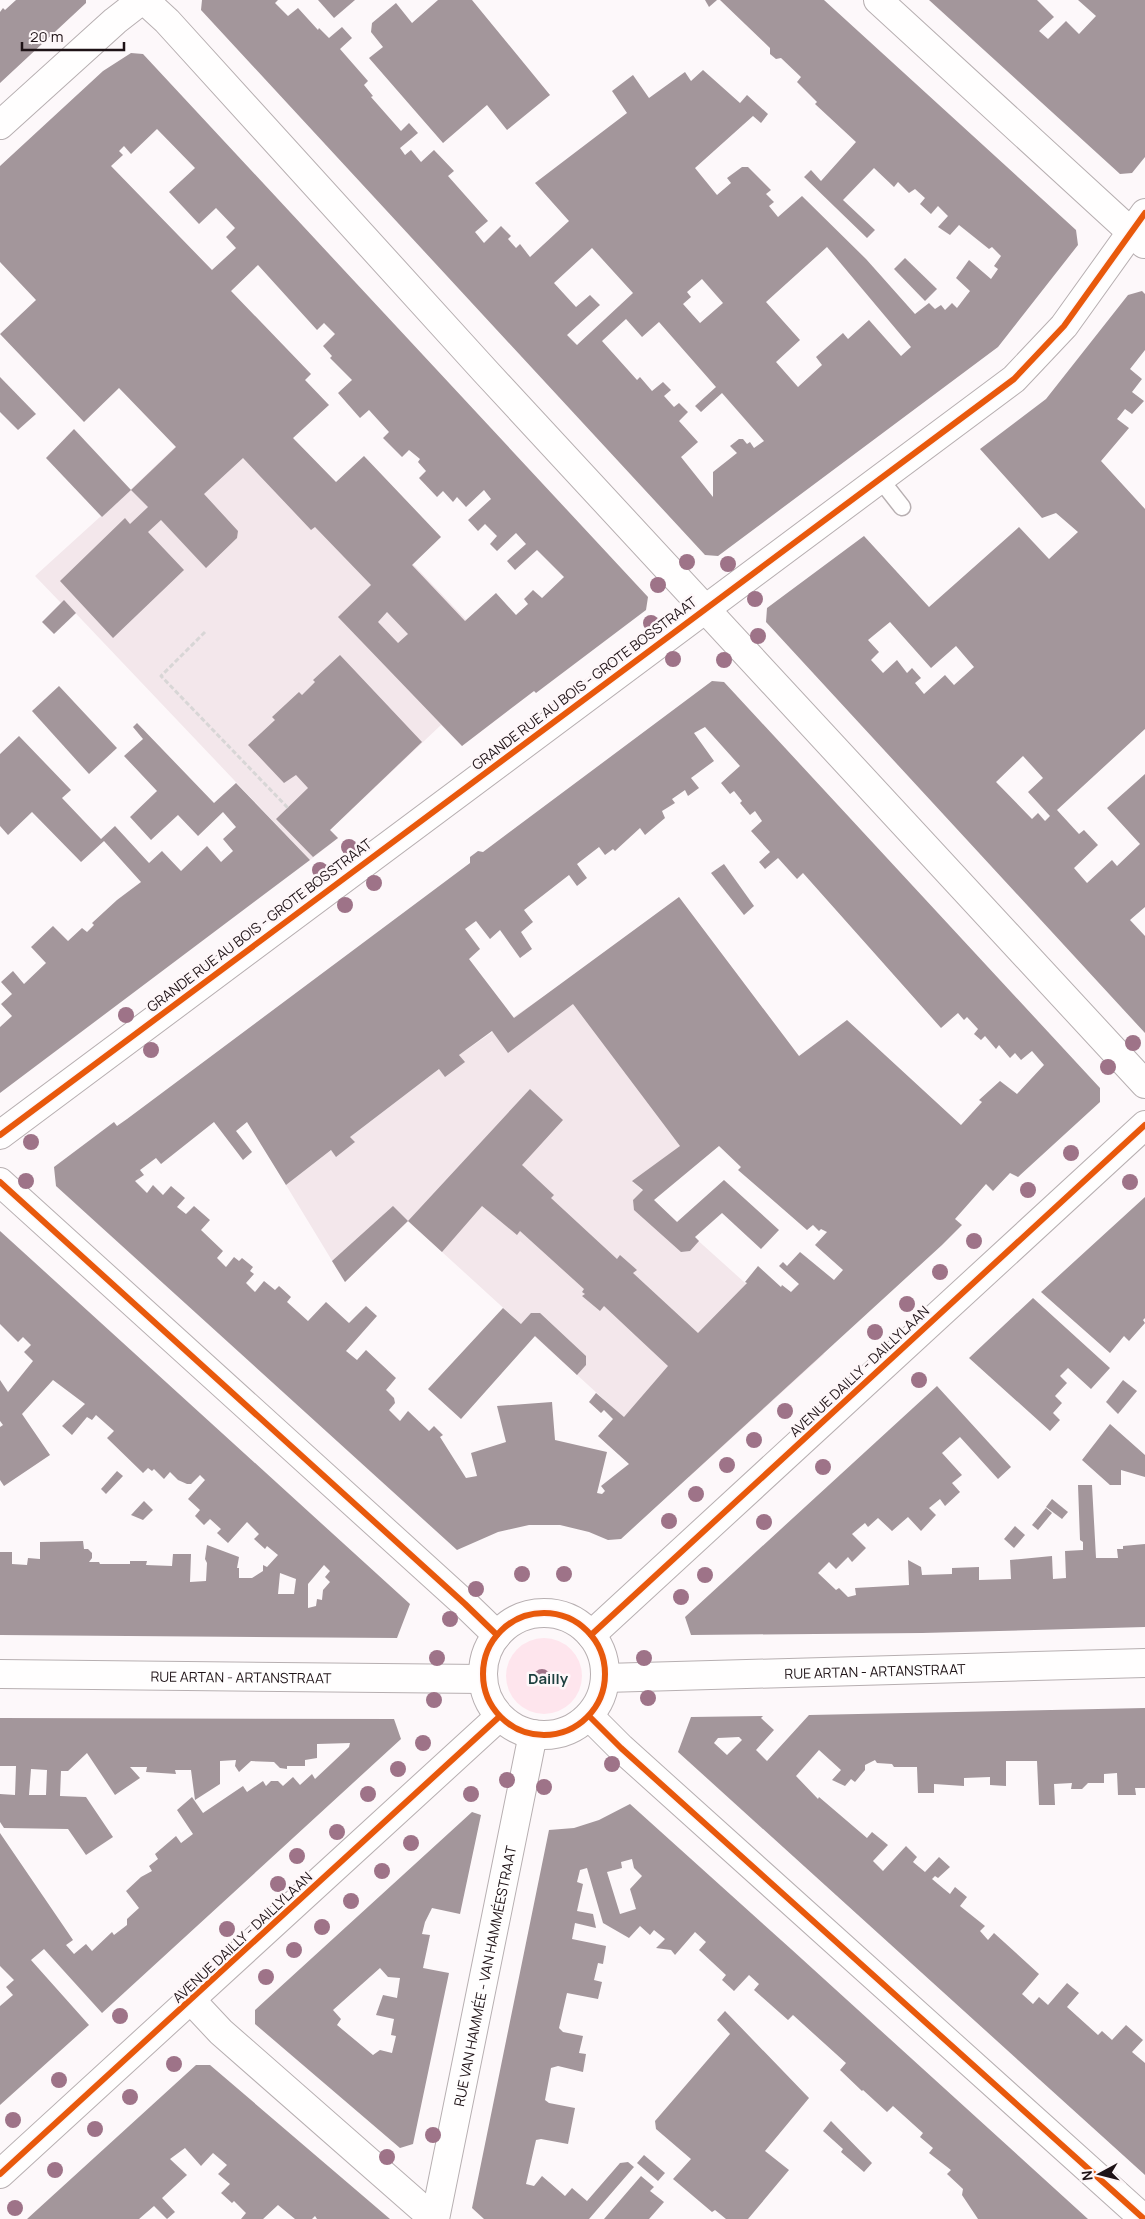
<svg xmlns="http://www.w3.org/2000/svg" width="1145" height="2219" viewBox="0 0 1145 2219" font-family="Manrope,sans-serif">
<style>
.built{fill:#f3e7eb}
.green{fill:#fee5ed}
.building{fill:#a3969b;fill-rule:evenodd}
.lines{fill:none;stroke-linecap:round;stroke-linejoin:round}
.lane-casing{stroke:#b7afb1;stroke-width:19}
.street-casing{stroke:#b7afb1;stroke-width:30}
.path{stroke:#d8d6d6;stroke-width:3;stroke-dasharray:5 2.5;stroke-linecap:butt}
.lane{stroke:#fffefe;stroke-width:16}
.street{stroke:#fffefe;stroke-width:28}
.cycleway-casing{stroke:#fef7f9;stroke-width:9}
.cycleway{stroke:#e8590c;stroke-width:6}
.tree{fill:#9e7388}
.labels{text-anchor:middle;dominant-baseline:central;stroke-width:5;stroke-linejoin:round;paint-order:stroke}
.street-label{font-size:14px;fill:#1e1216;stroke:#fef7f9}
.neighbourhood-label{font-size:15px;font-weight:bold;fill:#1c3f3e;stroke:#fef7f9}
</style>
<rect width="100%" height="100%" fill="#fdf8fa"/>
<g class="built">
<path d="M241 384 534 691 462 746 441 725 330 830 338 838 310 860 64 601 61 603 35 576 101 516 102 517Z"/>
<path d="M679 897 799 1056 633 1182 824 1354 689 1477 408 1221 345 1282 286 1185 331 1150 336 1156 354 1143 350 1137 439 1069 464 1062 459 1055 560 985Z"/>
</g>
<circle class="green" cx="544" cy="1676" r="38"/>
<g class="building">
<path d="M16 0H86V3L0 83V12L3 8 5 10Z"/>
<path d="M202 0H278L275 3 288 16 298 8 318 30 319 28 329 38 342 27 352 38 340 49 368 81 364 85 373 96 371 97 401 131 409 123 418 133 400 148 405 155 411 150 421 162 434 150 454 171 448 176 488 221 475 232 484 243 501 226 511 236 508 239 516 248 520 244 530 257 569 221 535 183 627 113 612 91 633 75 649 98 685 72 691 81 703 70 740 103 747 95 768 114 761 123 753 116 695 168 717 195 731 183 727 178 742 167H748L771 190 766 194 774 202 769 206 778 217 802 196 866 259 915 314 929 303 935 309 941 305 945 310 952 303 957 308 970 291 956 278 969 260 991 279 998 269 994 266 1001 256 992 247 989 249 959 225 950 235 938 227 948 216 938 206 931 214 920 204 925 198 915 189 909 193 898 182 894 187 874 168 843 200 875 230 867 238 804 177 811 170 821 181 856 142 815 104 817 102 797 82 801 77 781 58 776 59 770 54V48L720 0H824L1076 230 1078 245 998 347 718 556 705 555 201 10ZM827 247 911 347 901 356 869 320 848 339 843 333 816 357 822 365 798 387 776 362 800 340 766 302ZM592 248 633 293 577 345 567 335 600 305 590 295 576 307 554 283ZM702 279 723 303 700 323 683 304 691 297 687 292ZM626 319 642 337 659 322 716 387 695 406 701 412 722 393 764 441 754 448 750 442 747 444 743 439H739L730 446 737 453 713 472V497L681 457 698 442 679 421 688 412 679 403 674 407 664 396 671 390 663 382 652 391 640 377 637 380 602 341Z"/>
<path d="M318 0H355L334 18Z"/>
<path d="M438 0H472L550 95 507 130 487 105 443 143 369 58 383 47 371 32 372 23 396 3 412 23Z"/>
<path d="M705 0H717L709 7Z"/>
<path d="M929 0H1037L1054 17 1039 31 1048 39 1066 21 1079 34 1096 16 1078 0H1145V157L1132 173 1120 174Z"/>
<path d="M131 53 143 54 648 597 646 610 536 693 534 691 462 746 338 617 371 585 315 527 311 530 243 458 204 494 238 531 237 538 206 568 161 520 148 532 184 570 113 638 60 581 125 518 130 524 148 507 131 490 176 447 119 388 84 422 0 334 36 300 0 262V166L103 71ZM157 129 195 168 169 192 199 224 216 208 235 228 226 237 236 248 212 270 111 166 123 155 119 151 124 146 131 154ZM258 265 317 330 324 323 335 334 323 346 332 356 330 358 352 380 338 393 360 418 369 410 389 432 383 438 402 457 409 450 420 459 418 462 426 471 419 478 437 497 443 491 453 502 457 497 466 507 484 490 491 499 468 520 478 531 485 524 497 536 490 544 497 551 516 533 526 544 507 561 515 570 537 550 564 577 542 598 533 590 524 599 528 604 516 615 496 593 465 621 412 565 441 537 364 456 336 482 293 438 329 405 305 380 311 374 231 291ZM387 612 408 634 398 643 378 622Z"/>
<path d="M905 258 937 289 925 301 894 269Z"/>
<path d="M1142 291 1145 294V350L1130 369 1142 379 1132 392 1144 401 1132 414 1125 409 1117 419 1129 428 1101 461 1145 509V729L1057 810 1079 834 1084 830 1098 845 1074 868 1087 883 1112 860 1117 866 1140 844 1107 808 1145 774V907L1130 920 1145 936V1033L766 622 767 608 864 536 929 607 1019 527 1049 559 1078 532 1056 513 1042 518 980 449 1046 399 1128 295ZM890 622 931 668 956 646 974 667 954 685 945 675 924 694 915 683 921 678 912 668 907 673 897 660 883 673 871 660 879 652 868 640ZM1023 756 1043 778 1028 792 1050 816 1045 821 1038 813 1032 819 996 782Z"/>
<path d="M0 377 36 414 18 430 0 412Z"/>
<path d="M74 429 131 490 102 517 46 458Z"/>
<path d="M64 600 76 613 54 634 42 622Z"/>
<path d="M340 655 422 742 330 830 338 838 313 857 276 819 308 788 296 775 284 783 248 745 275 720 272 717 299 692 302 695 315 682 313 680Z"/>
<path d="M712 681 724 682 1100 1088V1102L1018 1177 1010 1173 993 1191 986 1184 955 1219 962 1225 942 1245 621 1539 608 1540 589 1532 560 1525H529L498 1532 457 1550 56 1186 54 1167 114 1122 117 1126 127 1119 470 863V857L478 851 483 852ZM705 727 740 766 721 783 730 794 734 791 742 801 740 803 750 815 755 811 762 821 751 831 770 852 759 862 765 869 778 858 797 879 803 873 941 1028 958 1013 964 1020 967 1017 978 1029 974 1034 981 1040 985 1036 996 1049 999 1045 1010 1058 1015 1053 1021 1060 1032 1051 1044 1065 1017 1094 1000 1081 979 1100 982 1102 961 1125 847 1020 799 1056 679 897 514 1018 469 959 480 949 465 929 476 921 490 939 500 930 520 958 532 949 521 932 533 922 524 910 569 875 577 886 587 878 577 864 599 847 605 855 613 849 615 851 640 828 645 835 665 818 662 811 675 803 672 799 685 790 688 796 699 788 691 778 714 761 694 733ZM573 1004 680 1146 632 1181 643 1190 633 1200 634 1210 681 1252 690 1251 699 1241 695 1237 722 1213 761 1249 779 1230 724 1180 677 1222 654 1200 719 1146 741 1167 738 1170 807 1230 813 1225 819 1231 821 1229 827 1232 815 1245 843 1270 834 1280 800 1252 787 1266 783 1262 779 1266 799 1284 791 1292 782 1285 781 1287 758 1266 745 1282 747 1283 698 1333 633 1273 637 1270 620 1255 617 1259 551 1198 554 1195 522 1165 563 1120 530 1089 408 1221 442 1252 482 1206 517 1235 520 1231 584 1289 582 1292 585 1294 582 1296 600 1311 604 1306 668 1366 624 1417 596 1393 589 1402 601 1413 604 1410 613 1419 598 1436 629 1464 601 1486 605 1491 602 1494 597 1493 607 1452 555 1440 552 1402 497 1406 506 1442 471 1453 477 1476 466 1478 440 1437 443 1435 434 1426 429 1431 408 1411 400 1421 389 1410 395 1403 394 1398 386 1390 396 1378 366 1350 357 1360 346 1351 377 1316 366 1306 349 1323 326 1302 308 1321 287 1302 291 1297 279 1286 275 1290 264 1281 255 1292 246 1283 254 1274 250 1271 253 1267 242 1258 239 1261 234 1257 226 1267 217 1258 223 1251 201 1230 210 1220 194 1206 186 1214 177 1207 185 1198 171 1186 163 1195 153 1185 147 1193 135 1181 144 1175 140 1170 156 1158 161 1164 214 1122 243 1160 252 1152 236 1131 247 1122 286 1185 331 1150 336 1157 355 1142 350 1137 439 1069 445 1077 465 1062 459 1055 492 1031 508 1053Z"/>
<path d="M59 686 117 748 89 774 32 711Z"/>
<path d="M137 723 214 803 236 783 310 860 0 1093V1027L12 1016 1 1004 12 994 1 982 13 971 24 984 46 963 31 947 53 926 68 941 82 928 87 932 94 925 92 923 117 900 141 882 104 841 81 862 32 812 8 835 0 826V754L19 736 71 790 62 798 101 839 115 826 149 863 162 851 181 871 207 846 221 862 233 851 223 839 236 827 223 812 198 836 178 815 151 840 130 817 157 791 124 756 143 739 133 727Z"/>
<path d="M724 864 754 906 744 915 711 873Z"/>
<path d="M1145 1197V1318L1143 1320 1145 1323 1129 1341 1124 1336 1110 1353 1041 1292Z"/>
<path d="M393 1206 408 1221 345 1282 332 1261Z"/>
<path d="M0 1231 410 1604 397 1638 0 1635V1552H12V1564L27 1565 28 1558 40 1559V1542L83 1541 84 1549H88L92 1553V1558L89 1562H99L100 1564H130V1561H147L146 1565 172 1566 173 1554H191L190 1582 206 1581 207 1563 205 1559 207 1545 239 1557 237 1568H239V1578H252L263 1571V1565L267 1567 278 1555 267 1546 265 1549 254 1539 259 1534 247 1522 228 1543 217 1533 221 1529 210 1519 204 1525 195 1516 200 1510 188 1499 205 1480 200 1475 191 1484H187L178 1480 170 1472 164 1479 154 1469 152 1471 148 1468 143 1473 107 1438 114 1431 96 1415 92 1420 87 1417 72 1435 62 1426 85 1404 53 1380 22 1414 50 1455 4 1486 0 1480V1427L3 1425 0 1421V1380L8 1392 33 1361 24 1352 31 1345 23 1337 18 1342 0 1324ZM324 1565 330 1571 325 1577 330 1582 323 1590 322 1600 317 1599 316 1606 308 1608V1584ZM280 1573 296 1579 294 1594H278Z"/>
<path d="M1033 1298 1110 1368 1091 1389 1068 1368 1060 1376 1067 1383 1055 1396 1062 1403 1053 1413 1060 1420 1050 1431 969 1358Z"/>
<path d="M503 1308 521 1324 531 1313H540L586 1356V1365L577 1375 535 1336 461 1419 428 1389Z"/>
<path d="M1123 1380 1137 1391 1118 1414 1106 1402Z"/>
<path d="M937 1386 1011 1467 998 1479 960 1437 942 1453 962 1475 952 1483 960 1492 945 1506 940 1499 929 1508 936 1515 921 1531 908 1517 892 1531 878 1518 868 1527 865 1523 852 1534 866 1548 852 1562 848 1557 836 1569 829 1562 818 1573 836 1590 839 1588 848 1597 856 1595 855 1588 909 1585 908 1560 921 1567 922 1575 952 1574V1568L979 1567V1580L1011 1579 1010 1560 1052 1556 1053 1579 1066 1578 1065 1551 1083 1550V1542L1080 1540 1078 1485H1092L1096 1558H1118L1117 1549H1123V1546L1145 1544V1627L922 1633 691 1635 685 1617Z"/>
<path d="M1110 1424 1145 1455V1477L1121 1470V1485H1110L1082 1460Z"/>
<path d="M117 1471 123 1476 106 1494 101 1489Z"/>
<path d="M1052 1499 1068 1512 1062 1519 1046 1507Z"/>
<path d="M144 1501 153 1510 143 1520 131 1515Z"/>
<path d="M1046 1508 1052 1513 1038 1530 1032 1525Z"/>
<path d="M1015 1526 1025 1535 1014 1548 1004 1539Z"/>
<path d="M1145 1708V1788H1135L1136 1795H1118L1117 1773 1104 1774V1783H1088L1082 1789H1071L1072 1783 1054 1784 1055 1805H1039L1037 1761H1006V1786L990 1785V1777L964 1778V1786L934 1784V1793H918L917 1767H894L892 1764 877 1763 875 1760 865 1765V1770L855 1782 851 1779 845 1786 832 1780 841 1770 819 1750 796 1776 818 1799 819 1797 867 1838 872 1832 888 1845 873 1861 883 1871 906 1846 917 1857 913 1862 925 1872 939 1857 950 1867 938 1878 935 1876 932 1879 950 1894 955 1887 967 1897 960 1906 985 1926 980 1931 988 1940 994 1933 1039 1974 1022 1994 1033 2004 1039 1997 1048 2005 1067 1983 1079 1993 1067 2007 1098 2035 1102 2031 1112 2040 1126 2025 1143 2040 1132 2052 1145 2063V2175L678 1752 691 1717 763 1716 761 1718 774 1730 756 1750 767 1761 809 1715ZM739 1737 742 1740 727 1755 714 1743 718 1738Z"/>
<path d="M0 1718 394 1719 401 1739 102 2013 44 1949 31 1960 89 2025 0 2105V2006L13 1995 6 1987 14 1980 0 1966V1833L73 1940 66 1945 74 1954 86 1944 92 1951 112 1932 114 1935 127 1925V1919L139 1908 126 1891 141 1877 152 1871 149 1866 158 1859 155 1854 176 1836 181 1843 193 1834 177 1810 192 1797 203 1813 243 1786 247 1792 263 1781 266 1786 271 1781H278L283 1786 293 1777 300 1785 312 1774 315 1779 349 1747 350 1743 317 1744V1758L305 1760V1766H287V1769L280 1768 274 1762 251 1761 239 1772 235 1766 236 1760 220 1761V1784L195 1800 191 1770H175L176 1774 146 1772 147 1767H130L140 1778 115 1795 87 1753 68 1771H61L60 1796 86 1797 113 1837 86 1855 68 1829 4 1828 0 1822V1794L15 1795 16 1766H0ZM31 1769 47 1770 46 1795H29Z"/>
<path d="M630 1804 791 1949 1088 2219H978L962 2195 963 2189 947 2174 951 2170 929 2153 933 2148 920 2137 923 2133 893 2106 887 2112 863 2090 862 2091 840 2070 846 2063 793 2015 788 2020 754 1990 759 1984 749 1975 734 1991 722 1980 726 1975 699 1950 706 1942 695 1932 675 1955 671 1950 656 1948 665 1939 654 1930 650 1935 640 1926 629 1938 603 1923 587 1868 580 1870 577 1882 583 1884 577 1911 593 1914 596 1928 575 1923 572 1939 606 1946 603 1964 598 1963 594 1980 602 1982 598 1999 567 1993 559 2028 563 2032 583 2036 579 2053 586 2054 583 2072 558 2066 551 2068 545 2100 549 2103 575 2108 568 2144 541 2139 536 2140 526 2184 534 2186 542 2176 565 2196 572 2188 587 2201 620 2163 628 2162 634 2167 589 2219H484L472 2208 549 1830 574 1828 599 1820ZM632 1859 634 1868 642 1876 630 1889 636 1909 620 1914 607 1872 622 1868 621 1862Z"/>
<path d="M472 1812 481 1815 460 1914 432 1908 425 1922 422 1934 430 1935 423 1968 449 1973 413 2144 400 2148 255 2024V2010ZM380 1968 388 1977 400 1978 397 1998 383 1995 376 2015 394 2019 391 2035 396 2036 392 2053 380 2050 373 2055 337 2025 341 2019 333 2010Z"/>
<path d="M725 2011 809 2098 765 2151 789 2170 748 2219H726L715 2210 712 2212 673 2179 691 2159 656 2129 655 2121 730 2034 717 2020Z"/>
<path d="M196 2065H210L390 2219H317L315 2216 312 2219H295L278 2205 263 2219H241L246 2213 234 2201 232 2203 221 2193 230 2184 218 2174 227 2165 213 2153 201 2166 185 2148 170 2159 187 2175 162 2198 175 2212 167 2219 154 2206 139 2219H27Z"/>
<path d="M831 2121 872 2163 864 2172 841 2152 843 2149 823 2131Z"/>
<path d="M644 2155 665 2173 658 2181 637 2163Z"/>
<path d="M641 2176 654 2187 650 2191 664 2202 649 2219H604Z"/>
</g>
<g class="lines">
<g class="lane-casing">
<path id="lane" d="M880 479 902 507"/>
</g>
<g class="street-casing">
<g id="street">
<path d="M144 0 167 21 485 371 1145 1084"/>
<path d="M878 0 1144 244"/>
<path d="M0 125 115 21 142 0"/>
<path d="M0 1135 1014 379 1064 326 1145 213"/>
<path d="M0 1182 465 1604 497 1635"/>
<circle cx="544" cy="1674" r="61"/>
<path d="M591 1635 1145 1125"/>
<path id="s1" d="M0 1674 483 1679"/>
<path id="s2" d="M605 1678 1145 1663"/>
<path d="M589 1716 621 1748 1144 2219"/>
<path d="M191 2000 221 2032 434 2219"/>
<path d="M0 2174 499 1717"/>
<path id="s3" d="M435 2219 533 1734"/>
</g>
</g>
<path class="path" d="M205 632 161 676 288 808"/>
<use href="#lane" class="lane"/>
<use href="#street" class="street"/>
<g class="cycleway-casing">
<g id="cycleway">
<path d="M0 1135 1014 379 1064 326 1145 213"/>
<path d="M0 1182 465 1604 497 1635"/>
<circle cx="544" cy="1674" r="61"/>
<path d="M591 1635 1145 1125"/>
<path d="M589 1716 621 1748 1144 2219"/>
<path d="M0 2174 499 1717"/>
</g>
</g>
<use href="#cycleway" class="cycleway"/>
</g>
<g class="tree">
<circle cx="687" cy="562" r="8"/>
<circle cx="728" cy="564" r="8"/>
<circle cx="658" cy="585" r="8"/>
<circle cx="755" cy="599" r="8"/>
<circle cx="651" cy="623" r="8"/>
<circle cx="758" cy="636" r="8"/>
<circle cx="673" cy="659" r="8"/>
<circle cx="724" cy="660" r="8"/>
<circle cx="349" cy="847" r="8"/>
<circle cx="320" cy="870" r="8"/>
<circle cx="374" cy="883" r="8"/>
<circle cx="345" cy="905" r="8"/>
<circle cx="126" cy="1015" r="8"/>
<circle cx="1133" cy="1043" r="8"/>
<circle cx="151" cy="1050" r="8"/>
<circle cx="1108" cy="1067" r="8"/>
<circle cx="31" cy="1142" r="8"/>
<circle cx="1071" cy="1153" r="8"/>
<circle cx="26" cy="1181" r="8"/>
<circle cx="1130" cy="1182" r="8"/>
<circle cx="1028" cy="1190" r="8"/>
<circle cx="974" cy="1241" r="8"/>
<circle cx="940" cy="1272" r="8"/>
<circle cx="907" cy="1304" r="8"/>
<circle cx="875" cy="1332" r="8"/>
<circle cx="919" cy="1380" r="8"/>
<circle cx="785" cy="1411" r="8"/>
<circle cx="754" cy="1440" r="8"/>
<circle cx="727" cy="1465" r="8"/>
<circle cx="823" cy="1467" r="8"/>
<circle cx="696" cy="1494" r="8"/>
<circle cx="669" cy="1521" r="8"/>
<circle cx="764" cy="1522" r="8"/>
<circle cx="522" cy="1574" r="8"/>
<circle cx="564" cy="1574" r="8"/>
<circle cx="705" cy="1575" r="8"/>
<circle cx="476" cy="1589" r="8"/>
<circle cx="681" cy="1597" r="8"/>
<circle cx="450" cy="1619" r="8"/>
<circle cx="437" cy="1658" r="8"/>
<circle cx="644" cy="1658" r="8"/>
<circle cx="542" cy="1677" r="8"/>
<circle cx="648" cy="1698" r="8"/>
<circle cx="434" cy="1700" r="8"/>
<circle cx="423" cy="1743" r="8"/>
<circle cx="612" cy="1764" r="8"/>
<circle cx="398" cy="1769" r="8"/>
<circle cx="507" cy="1780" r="8"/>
<circle cx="544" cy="1787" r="8"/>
<circle cx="368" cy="1794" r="8"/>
<circle cx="471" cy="1794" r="8"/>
<circle cx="337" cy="1832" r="8"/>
<circle cx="411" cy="1843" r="8"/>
<circle cx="297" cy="1856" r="8"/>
<circle cx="382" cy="1871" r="8"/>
<circle cx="278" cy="1884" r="8"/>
<circle cx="351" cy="1901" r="8"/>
<circle cx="322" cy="1927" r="8"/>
<circle cx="227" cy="1929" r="8"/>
<circle cx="294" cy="1950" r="8"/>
<circle cx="266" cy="1977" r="8"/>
<circle cx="120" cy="2016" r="8"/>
<circle cx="174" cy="2064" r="8"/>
<circle cx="59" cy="2080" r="8"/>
<circle cx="130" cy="2097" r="8"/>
<circle cx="13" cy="2120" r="8"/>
<circle cx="95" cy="2129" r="8"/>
<circle cx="433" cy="2135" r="8"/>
<circle cx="387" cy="2157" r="8"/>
<circle cx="55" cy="2170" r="8"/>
<circle cx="15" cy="2208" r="8"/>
</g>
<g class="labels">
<g class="street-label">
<text transform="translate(584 683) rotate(-37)">GRANDE RUE AU BOIS - GROTE BOSSTRAAT</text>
<text transform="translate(259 925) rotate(-37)">GRANDE RUE AU BOIS - GROTE BOSSTRAAT</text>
<text transform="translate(859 1371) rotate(-43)">AVENUE DAILLY - DAILLYLAAN</text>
<text stroke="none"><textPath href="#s2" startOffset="270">RUE ARTAN - ARTANSTRAAT</textPath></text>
<text stroke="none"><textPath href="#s1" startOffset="241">RUE ARTAN - ARTANSTRAAT</textPath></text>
<text transform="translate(242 1937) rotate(-43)">AVENUE DAILLY - DAILLYLAAN</text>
<text stroke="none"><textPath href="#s3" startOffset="248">RUE VAN HAMMÉE - VAN HAMMÉESTRAAT</textPath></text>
</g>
<g class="neighbourhood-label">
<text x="548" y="1678">Dailly</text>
</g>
</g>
<g transform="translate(1100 2174) rotate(263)" stroke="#fef7f9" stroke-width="4" paint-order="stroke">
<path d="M0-4L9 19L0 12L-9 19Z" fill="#1e1216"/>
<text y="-8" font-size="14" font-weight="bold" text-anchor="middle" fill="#1e1216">N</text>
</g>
<path d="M22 42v8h102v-8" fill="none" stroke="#1e1216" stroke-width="2.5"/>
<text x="30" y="42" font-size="15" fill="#1e1216" stroke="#fef7f9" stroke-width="4" paint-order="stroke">20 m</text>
</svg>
